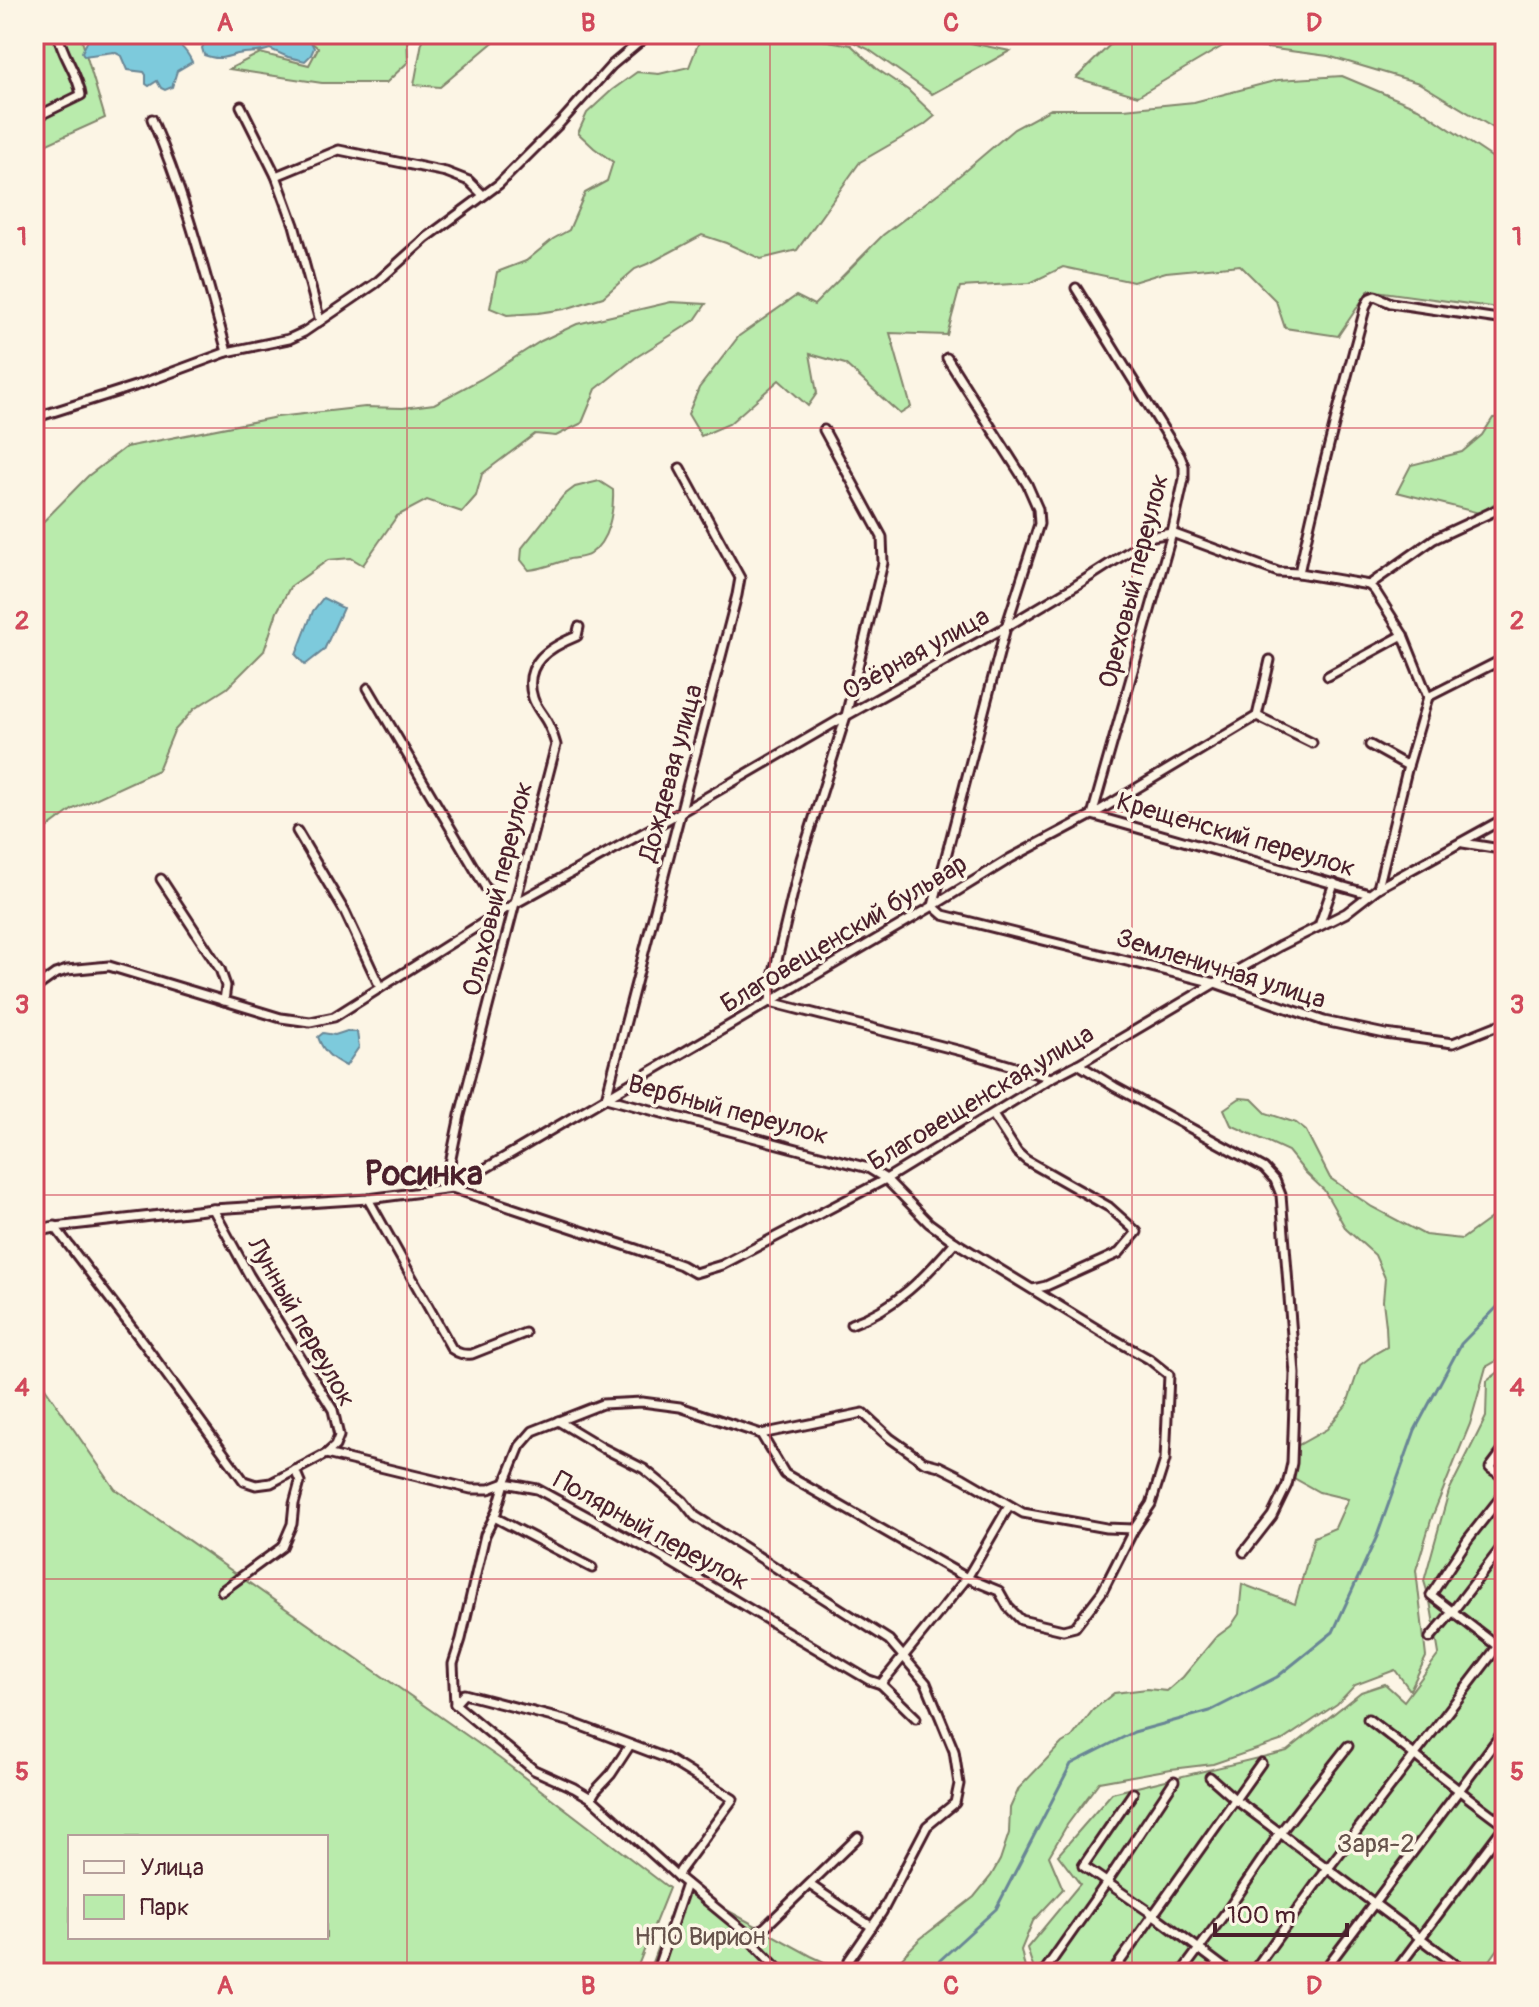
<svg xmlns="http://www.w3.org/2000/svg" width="1539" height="2007" viewBox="0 0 1539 2007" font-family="Pangolin,sans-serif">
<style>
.green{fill:#b9ebac;stroke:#82856c;stroke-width:2;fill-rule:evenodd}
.water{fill:#7dcadc;stroke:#698695;stroke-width:2}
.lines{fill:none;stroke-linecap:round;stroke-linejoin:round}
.stream{stroke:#698695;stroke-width:3}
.minor-casing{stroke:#4a1f2b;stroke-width:13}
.tertiary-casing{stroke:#4a1f2b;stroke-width:15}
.minor{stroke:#fcf5e5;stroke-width:7}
.tertiary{stroke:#fcf5e5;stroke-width:9}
.grid{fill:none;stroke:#d1495b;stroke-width:2;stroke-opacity:0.55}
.labels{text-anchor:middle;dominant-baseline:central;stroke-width:7;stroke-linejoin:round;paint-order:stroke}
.street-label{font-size:26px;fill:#4a1f2b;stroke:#fcf5e5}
.park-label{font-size:26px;fill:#66524b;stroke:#fcf5e5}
.district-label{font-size:34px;font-weight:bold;fill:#4a1f2b;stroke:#fcf5e5}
.neatline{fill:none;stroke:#d1495b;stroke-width:3}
.grid-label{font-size:26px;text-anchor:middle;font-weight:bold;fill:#d1495b}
</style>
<rect width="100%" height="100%" fill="#fcf5e5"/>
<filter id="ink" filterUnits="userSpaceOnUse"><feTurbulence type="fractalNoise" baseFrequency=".0125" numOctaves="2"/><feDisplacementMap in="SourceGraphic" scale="16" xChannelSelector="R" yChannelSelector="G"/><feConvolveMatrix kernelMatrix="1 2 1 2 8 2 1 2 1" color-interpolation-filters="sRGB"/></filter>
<g filter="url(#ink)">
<g class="green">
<path d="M34 34H80L105 118 34 150Z"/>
<path d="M302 34H407L408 62 386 83H322L229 69 260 53 309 65 318 48Z"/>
<path d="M418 34H503L440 87 414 85 422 42Z"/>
<path d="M702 34H803L817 39 851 45 877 69 908 90 935 116 924 125 860 162 797 250 761 259 726 243 702 235 652 262 635 269 603 297 565 309 538 313 507 315 490 308 497 272 526 261 553 239 569 230 585 193 607 181 613 162 594 148 578 133 587 113 612 90 637 72 659 74 689 67Z"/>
<path d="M883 34H926L1010 51 932 94 868 49 851 41 857 36 878 40Z"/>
<path d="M1121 34H1505V135L1419 83 1328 56 1228 43 1138 96 1076 78Z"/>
<path d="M1342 76 1418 108 1505 166V309L1369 290 1338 336 1285 328 1276 301 1240 265 1166 272 1133 282 1063 267 1030 283 960 287 947 335 890 333 911 407 900 414 845 364 810 354 817 393 808 406 779 380 729 424 701 436 688 414 699 388 739 336 796 296 814 305 883 235 940 192 1014 129 1051 109H1124L1194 102 1278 80Z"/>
<path d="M671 302 706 304 695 320 635 358 596 389 582 423 556 436 535 434 482 474 476 496 462 512 427 500 397 516 363 565 351 558 328 560 290 587 277 612 264 651 227 688 194 709 174 731 158 770 73 809 46 829 34 832V531L88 476 126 447 277 417 365 407 403 408 434 404 481 379 541 341 577 324Z"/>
<path d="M1505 417V497L1479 513 1397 492 1411 465 1462 452 1482 435 1493 418Z"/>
<path d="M599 481 613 490C614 511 609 541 590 554 583 559 574 557 566 560 554 564 542 569 529 570L521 560 522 548 563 496 575 487Z"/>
<path d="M1240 1098 1252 1099 1266 1113 1296 1123 1306 1131 1330 1178 1372 1207 1425 1235 1462 1239 1498 1213H1505V1356L1486 1367 1470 1424 1432 1517 1416 1570 1426 1657 1410 1690 1395 1670 1355 1685 1337 1704 1283 1740 1213 1764 1171 1769 1099 1782 1067 1825 1049 1856 1063 1889 1033 1921 1021 1950 1026 1973H887L920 1939 974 1897 991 1876 1000 1860 1009 1833 1010 1808 1019 1788 1062 1743 1072 1737 1093 1710 1114 1693 1147 1689 1167 1691 1183 1677 1215 1638 1231 1626 1239 1614 1242 1584 1295 1604 1314 1537 1335 1528 1348 1499 1319 1492 1285 1473 1297 1446 1327 1429 1347 1404 1360 1365 1376 1353 1387 1347 1386 1326 1383 1301 1385 1278 1375 1255 1346 1229 1324 1190 1305 1172 1288 1151 1231 1125 1224 1109Z"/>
<path d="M1505 1367V1939L1481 1973H1035L1027 1948 1080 1884 1058 1855 1112 1793 1287 1751 1361 1692 1385 1684 1404 1701 1439 1654 1430 1601 1424 1581 1449 1491 1486 1417 1487 1381Z"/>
<path d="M34 1372 115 1489 499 1758 669 1888 635 1973H34ZM70 1837H326V1937H70Z"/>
<path d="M681 1885 811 1956 848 1973H648Z"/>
</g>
<g class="water">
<path d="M91 34C106 34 152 31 164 35 176 40 187 50 192 62L177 71 172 87 165 90 161 88 157 81 149 86 146 84V75L144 72 128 70 122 56 114 52 84 56 82 52Z"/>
<path d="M208 34H225L233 43 244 34H301L309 38 314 48 311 55 305 61 288 57 270 49C260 53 254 52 244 53 226 55 223 62 204 55L202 48Z"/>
<path d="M323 598 343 608 324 650 305 665 296 655 313 611Z"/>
<path d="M347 1031 357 1032 359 1047 346 1066C332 1059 323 1052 318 1037L323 1033 335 1035Z"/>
</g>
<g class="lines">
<path class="stream" d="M926 1973 996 1909 1071 1764 1134 1732 1210 1711 1277 1677 1333 1632 1377 1536 1415 1430 1461 1344 1505 1299"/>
<g class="minor-casing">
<g id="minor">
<path d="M241 106 276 176 294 225 320 321"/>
<path d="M34 118 81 95C78 73 62 56 58 34"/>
<path d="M152 119C185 194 205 273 227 352"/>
<path d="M276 176 339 150 446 172 469 181 483 195"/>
<path d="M1076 288 1180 456 1184 466V479L1172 533 1092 815 1369 894"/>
<path d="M947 358 1027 484 1038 509 1039 524 1006 627 933 906 943 915 1215 983 1324 1021 1385 1034 1453 1043 1501 1024"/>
<path d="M34 418 135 386 227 352 289 339 304 332 376 283 426 238 499 184 560 123 612 65 649 34"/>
<path d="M824 430 882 537 883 563 846 716 801 859 772 981 770 1002 969 1053 1051 1078"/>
<path d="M680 468 740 578 737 595 606 1098 868 1168 886 1179 929 1223 955 1242 1110 1337 1149 1359 1169 1375 1165 1460 1151 1504 1134 1529 1102 1592 1075 1627 1063 1630 1021 1620 1008 1607 999 1591 967 1578 785 1474 761 1434"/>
<path d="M1299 573C1318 483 1342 394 1366 305L1370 298 1375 296 1391 303 1505 320"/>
<path d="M1369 585 1375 591 1403 635 1428 697 1408 766 1378 888"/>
<path d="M1369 585 1434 539 1505 506"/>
<path d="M1328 676 1403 635"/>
<path d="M368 688 500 912"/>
<path d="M1428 697 1505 658"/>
<path d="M1257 716 1312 743"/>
<path d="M1257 716 1270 660"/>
<path d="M1370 745 1408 766"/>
<path d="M297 831 345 912 380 987"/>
<path d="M1463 843 1494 848 1505 846"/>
<path d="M161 879 220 969 226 986 224 1001"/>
<path d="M1319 926 1334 883"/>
<path d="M34 989 55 974 67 970 109 966 281 1018 310 1022 334 1017 500 912 681 812 846 716 1006 627 1075 586 1153 536 1172 533 1278 572 1299 573 1369 585"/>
<path d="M1078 1064 1115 1087 1264 1168 1275 1180 1281 1195 1295 1374 1292 1463 1287 1485 1272 1516 1244 1552"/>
<path d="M993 1115 1017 1152 1026 1160 1109 1207 1137 1232 1119 1253 1046 1286 1033 1289"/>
<path d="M452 1188 636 1249 681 1265 695 1273 722 1265 886 1179 1051 1078 1078 1064 1215 983 1280 946 1346 913 1378 888 1505 818"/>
<path d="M452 1188 450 1163 460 1115 556 745C554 738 552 732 549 726 545 716 536 708 533 698 522 663 550 647 577 636L579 627"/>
<path d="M368 1199 452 1349C459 1354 464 1355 472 1354L525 1333"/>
<path d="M213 1209 249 1275 333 1410 339 1436 335 1446 326 1454"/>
<path d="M55 1227 213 1209 368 1199 452 1188 933 906 1011 858 1092 815 1257 716"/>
<path d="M55 1227 142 1341 244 1481 256 1485 271 1483 326 1454 471 1489H489L505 1483 537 1489 657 1554 857 1673 869 1680 881 1684 967 1578 1009 1506"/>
<path d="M851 1324C895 1309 926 1276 955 1242"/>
<path d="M558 1421 603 1448 644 1469 683 1501 695 1516 889 1640 926 1683 954 1751 959 1784 955 1803 927 1826 882 1912 849 1960"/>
<path d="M1505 1448 1490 1468 1505 1478"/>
<path d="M1505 1492 1468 1539 1431 1595 1505 1652"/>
<path d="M494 1517 592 1568"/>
<path d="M222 1591 282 1547 292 1524 294 1504 300 1482 295 1470"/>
<path d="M1430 1638 1453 1611 1505 1543"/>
<path d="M881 1684 916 1718"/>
<path d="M455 1704 464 1694 568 1721 666 1758 733 1799 680 1871 678 1877"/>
<path d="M1368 1719C1414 1754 1458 1791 1505 1825"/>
<path d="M1210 1777 1236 1800 1467 1973"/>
<path d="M1133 1793 1083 1866 1154 1915 1231 1973"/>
<path d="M591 1798 596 1790 611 1774 630 1745"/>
<path d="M858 1837 762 1930 755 1934 745 1932 678 1877 591 1798 574 1788 534 1770 455 1704 453 1664 461 1639 485 1535 496 1513 505 1483 520 1446 533 1431 602 1404 642 1402 680 1407 761 1434 863 1413 890 1438 924 1462 939 1466 963 1478 1023 1513 1106 1528 1134 1529"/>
<path d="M810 1885 872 1927"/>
<path d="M752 1942 782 1973"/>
<path d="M656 1973 686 1884"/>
<path d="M1043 1973 1105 1885 1174 1781"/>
<path d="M1112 1973 1261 1763"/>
<path d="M1181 1973 1229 1908 1280 1833 1348 1746"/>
<path d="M1252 1973 1316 1884 1505 1637"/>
<path d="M1322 1973 1505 1729"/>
<path d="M1394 1973 1505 1825"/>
</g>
</g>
<g class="tertiary-casing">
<path id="tertiary" d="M34 1231 55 1227"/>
</g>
<use href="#minor" class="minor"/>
<use href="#tertiary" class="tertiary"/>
</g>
</g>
<path class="grid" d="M407 34V1973M770 34V1973M1132 34V1973M34 428H1505M34 812H1505M34 1195H1505M34 1579H1505"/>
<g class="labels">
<g class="street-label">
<text transform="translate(1134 581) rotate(-76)">Ореховый переулок</text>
<text transform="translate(916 654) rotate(-29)">Озёрная улица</text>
<text transform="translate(671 773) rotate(-75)">Дождевая улица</text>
<text transform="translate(1236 835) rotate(16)">Крещенский переулок</text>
<text transform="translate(498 889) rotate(-76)">Ольховый переулок</text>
<text transform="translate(844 934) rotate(-31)">Благовещенский бульвар</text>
<text transform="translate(1221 969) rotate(17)">Земленичная улица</text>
<text transform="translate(981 1098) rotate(-31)">Благовещенская улица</text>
<text transform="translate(728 1110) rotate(15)">Вербный переулок</text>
<text transform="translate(301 1322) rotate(60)">Лунный переулок</text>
<text transform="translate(651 1531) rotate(29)">Полярный переулок</text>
</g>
<g class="park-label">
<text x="1376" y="1844">Заря-2</text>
<text x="700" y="1937">НПО Вирион</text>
</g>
<g class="district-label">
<text x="424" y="1174">Росинка</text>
</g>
</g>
<rect width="1539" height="2007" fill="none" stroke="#fcf5e5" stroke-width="88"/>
<rect x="68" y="1835" width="260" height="104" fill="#fcf5e5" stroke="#b59f9b" stroke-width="2"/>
<rect x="84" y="1861" width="40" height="12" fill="#fcf5e5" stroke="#b59f9b" stroke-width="2"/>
<text x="140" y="1875" font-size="24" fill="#4a1f2b">Улица</text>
<rect x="84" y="1895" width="40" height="24" fill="#b9ebac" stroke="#b59f9b" stroke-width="2"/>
<text x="140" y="1915" font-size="24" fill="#4a1f2b">Парк</text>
<path d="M1215 1923v12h132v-12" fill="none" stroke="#4a1f2b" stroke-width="4"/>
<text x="1227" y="1923" font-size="24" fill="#4a1f2b" stroke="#fcf5e5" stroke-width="6" paint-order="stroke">100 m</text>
<rect x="44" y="44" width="1451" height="1919" class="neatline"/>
<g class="grid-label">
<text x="225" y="31">A</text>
<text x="588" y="31">B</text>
<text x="951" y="31">C</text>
<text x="1314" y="31">D</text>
<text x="22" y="245">1</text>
<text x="1517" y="245">1</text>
<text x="22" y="629">2</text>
<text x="1517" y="629">2</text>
<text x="22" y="1013">3</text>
<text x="1517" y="1013">3</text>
<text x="22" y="1396">4</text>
<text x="1517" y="1396">4</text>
<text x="22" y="1780">5</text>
<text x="1517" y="1780">5</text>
<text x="225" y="1994">A</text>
<text x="588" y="1994">B</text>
<text x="951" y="1994">C</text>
<text x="1314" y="1994">D</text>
</g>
</svg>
